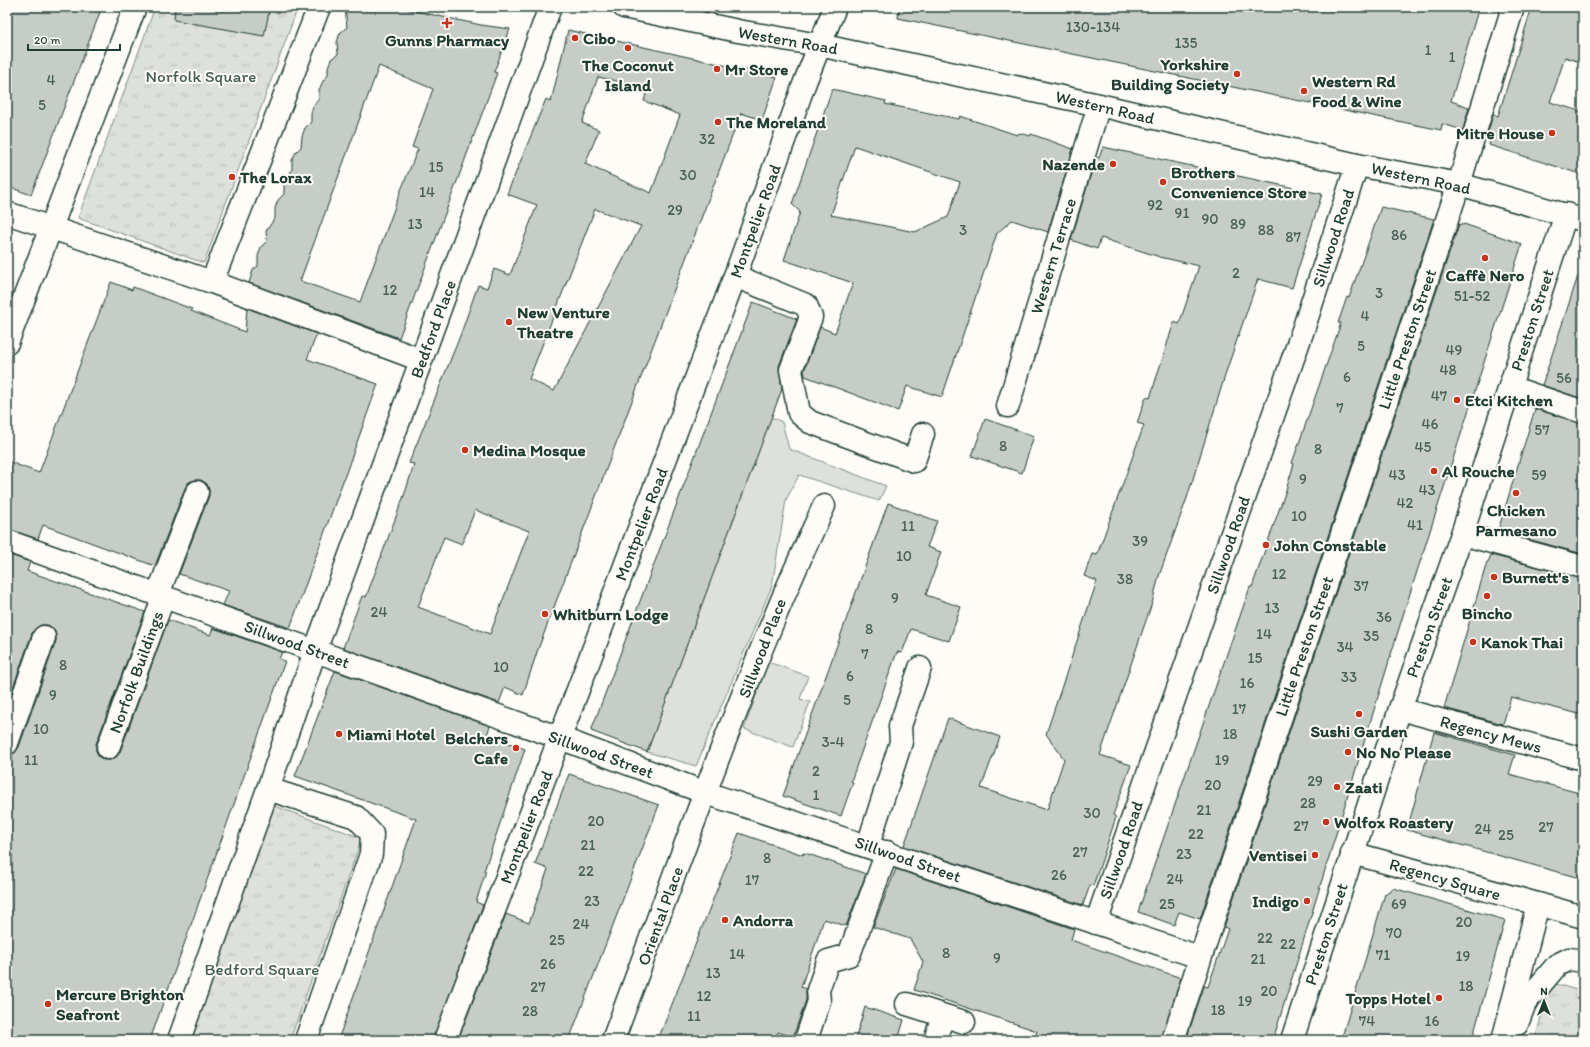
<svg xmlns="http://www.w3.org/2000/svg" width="1590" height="1047" viewBox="0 0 1590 1047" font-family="Itim,sans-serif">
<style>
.park{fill:url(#park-tufts);stroke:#7e8e88}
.garden{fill:#dde0db;stroke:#7e8e88}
.building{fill:#c6cdc7;stroke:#1f3d34;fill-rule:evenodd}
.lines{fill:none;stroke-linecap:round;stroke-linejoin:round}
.minor-casing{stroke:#1f3d34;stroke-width:25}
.major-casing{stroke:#1f3d34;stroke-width:25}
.minor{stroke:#fdfcf7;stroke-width:22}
.major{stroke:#fdfcf7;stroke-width:22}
.poi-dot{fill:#c8321e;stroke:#fdfcf7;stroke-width:1.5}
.labels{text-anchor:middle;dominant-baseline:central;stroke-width:4;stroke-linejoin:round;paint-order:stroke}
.number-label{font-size:15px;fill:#496159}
.poi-label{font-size:17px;font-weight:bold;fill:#1f3d34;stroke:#fdfcf7;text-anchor:start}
.street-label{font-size:17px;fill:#1f3d34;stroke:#fdfcf7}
.park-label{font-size:17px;fill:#455e55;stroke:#fdfcf7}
</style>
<defs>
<pattern id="park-tufts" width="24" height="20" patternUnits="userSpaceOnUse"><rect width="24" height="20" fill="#dde0db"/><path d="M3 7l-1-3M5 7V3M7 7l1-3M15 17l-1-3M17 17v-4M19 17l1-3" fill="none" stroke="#bdc1bd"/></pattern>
</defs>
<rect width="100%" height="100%" fill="#fdfcf7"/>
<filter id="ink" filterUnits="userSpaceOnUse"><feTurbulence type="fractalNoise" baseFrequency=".025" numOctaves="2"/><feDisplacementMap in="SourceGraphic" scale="8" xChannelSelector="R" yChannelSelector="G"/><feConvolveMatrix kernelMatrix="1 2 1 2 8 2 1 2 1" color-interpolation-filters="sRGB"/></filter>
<g filter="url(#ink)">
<g class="park">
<path d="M155 7H298L204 263 78 218Z"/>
<path d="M269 804 362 838 290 1040H184Z"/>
<path d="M1550 982 1583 992V1040H1535Z"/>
</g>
<g class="garden">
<path d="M771 417 782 422 789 449 886 486 879 501 799 475 786 500 772 586 696 766 647 752Z"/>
<path d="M768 662 808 676 800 699 810 702 793 747 744 729Z"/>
</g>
<g class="building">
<path d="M7 7H102L31 195 7 186Z"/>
<path d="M175 7H270L264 36 174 20Z"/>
<path d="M345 7H396L481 25 510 29 494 72 497 73 399 338 249 283 253 270 258 266V256L261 247 267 241 266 231 275 218V208L278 200 284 194V183L292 170V160L296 152 301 147 302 136 305 128 311 122V113L313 106 319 99V90L323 81 328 75V67L331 59 338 54 337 42 340 33 347 27ZM379 66 433 89 412 147 418 149 401 190 360 302 300 281Z"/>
<path d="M899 7H1479L1451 101 1469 107 1463 130 1442 124 1441 130 898 18Z"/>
<path d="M1532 7H1583V63L1565 57 1550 102 1583 112V175L1489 145 1491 138 1487 136 1493 114 1498 116Z"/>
<path d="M568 30 777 77 762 120 741 113 537 652 523 695 505 687 499 703 343 648 362 596 366 597 406 490 414 464 409 463 460 336 478 285 487 288 494 269 510 275 537 205 507 194 546 99 551 102ZM598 77 648 88 644 101 680 115 651 193 585 164 599 130 582 123ZM595 209 641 226 554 391 529 379ZM475 510 529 531 490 634 418 607 444 537 462 544Z"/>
<path d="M832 89 886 101 885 104 959 119 960 116 1017 135 1019 133 1030 136 1031 134 1073 149 1048 232 1012 220 997 233 942 397 907 386 898 411 805 376 804 371 820 327 835 333 853 283 784 260 800 212 792 204ZM855 146 960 182 948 217 915 232 831 215Z"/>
<path d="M1103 147 1322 194 1292 288 1258 279 1228 366 1187 498 1159 576 1152 603 1100 755 1131 765 1113 815 1116 817 1103 857 1093 886 1090 885 1083 905 904 846 948 718 1000 737 981 788 1047 810 1064 759 1046 734 1097 581 1084 576 1092 554 1097 555 1144 425 1137 423 1146 397 1150 398 1174 322 1179 324 1199 266 1160 257 1101 238 1097 249 1071 240 1096 157 1099 158Z"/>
<path d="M1381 207 1434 219 1200 919 1179 912 1174 925 1138 912 1250 587H1252L1285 493 1294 464 1292 463 1341 323H1338L1347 297 1349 298Z"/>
<path d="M1459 224 1463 225 1464 224 1522 244 1404 612 1273 1040H1186L1204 986 1208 987 1228 929 1224 927Z"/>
<path d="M1578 276H1583V399L1542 385Z"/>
<path d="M111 282 132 290 133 287 192 309 191 311 245 332 247 308 317 334 307 359 378 384 290 628 223 605 229 591 179 574 209 496V490L207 484 201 480H195L189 482 185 488 155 566 43 525 38 539 7 529V461L39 473Z"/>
<path d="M753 302 797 319 779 366 782 389 647 752 591 731Z"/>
<path d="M1535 409 1583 424V554L1498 531Z"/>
<path d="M985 419 1034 436 1022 473 972 456Z"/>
<path d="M888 503 937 521 927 547 941 552 926 595 961 607 949 641 911 629 902 653 897 652 851 781 853 782 841 816 783 796Z"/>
<path d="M7 554 30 562 27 571 145 612 96 744V750L98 756 103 760H110L116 757 120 752 168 620 210 635 213 628 282 652 279 659 285 661 150 1040H7V755L15 753 19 747 56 641V635L54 629 48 625H41L36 628 32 633 7 705Z"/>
<path d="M1491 555 1583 579V715L1511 697 1503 724 1444 708 1487 562H1488Z"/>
<path d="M335 671 490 726 487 735 525 749 484 871H486L476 902 483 905 433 1040H338L416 819 295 776Z"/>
<path d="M1434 732 1515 755 1509 774 1583 794V879L1407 830Z"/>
<path d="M569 774 659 805 569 1040H458L506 914 529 923 548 869 535 864Z"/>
<path d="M739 833 803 855V853L808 854 866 874 846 926 824 919 801 987 806 989V1000L793 1037 778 1032 775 1040H658Z"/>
<path d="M896 869 1074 929 1071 940 1181 978 1161 1040H1034L1037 1031 914 990 923 962 910 939 873 927Z"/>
<path d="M1393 888 1505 920 1472 1040H1341L1385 894Z"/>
<path d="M865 1007 904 1020 898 1040H855Z"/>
</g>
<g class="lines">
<g class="minor-casing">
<g id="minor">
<path d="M819 45 1099 105 1357 165 1459 184 1583 220"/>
<path d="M7 213 212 282 319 7"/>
<path d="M735 276 806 305 811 317 791 370 799 413 810 422 914 461 923 434"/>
<path d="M212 282 421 360"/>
<path d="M7 343 135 7"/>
<path d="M1510 387 1583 412"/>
<path d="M1008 406 1099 105"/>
<path d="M1462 534 1583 567"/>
<path d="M7 541 560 738 706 793 1199 957"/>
<path d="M158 594 197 492"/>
<path d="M1400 709 1583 759"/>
<path d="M7 743 44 637"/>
<path d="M108 748 164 596"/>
<path d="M268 789 315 651 550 7"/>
<path d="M868 845 901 742 900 726 920 668"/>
<path d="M1352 853 1538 904"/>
<path d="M1096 923 1304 327 1357 165"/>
<path d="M907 1004 964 1022"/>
<path d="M1517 1024 1525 1003 1557 965 1569 959 1583 961"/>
<path d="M179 1040 268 789 356 817 372 834 371 854 306 1040"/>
<path d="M613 1040C680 861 743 679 824 506"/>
<path d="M806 1040 819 1001 818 990 828 961 849 955 887 852"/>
<path d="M935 1040 943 1016"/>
<path d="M1173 1040 1459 184 1513 7"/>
<path d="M1292 1040 1400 709 1462 534 1566 214"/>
<path d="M1503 1040 1538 904 1583 917"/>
</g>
</g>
<g class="major-casing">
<g id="major">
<path d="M624 7 738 31 819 45"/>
<path d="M445 1040 735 276 805 82 835 7"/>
</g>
</g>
<use href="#minor" class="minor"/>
<use href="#major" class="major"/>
</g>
</g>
<g class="poi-dot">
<path d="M445 17h4v4h4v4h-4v4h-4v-4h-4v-4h4z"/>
<circle cx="575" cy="38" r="4"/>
<circle cx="628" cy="48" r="4"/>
<circle cx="717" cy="69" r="4"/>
<circle cx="1237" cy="74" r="4"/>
<circle cx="1304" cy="91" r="4"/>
<circle cx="718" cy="122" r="4"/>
<circle cx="1552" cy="133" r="4"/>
<circle cx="1113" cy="164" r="4"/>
<circle cx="232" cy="177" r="4"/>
<circle cx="1163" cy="182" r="4"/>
<circle cx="1485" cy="258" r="4"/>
<circle cx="509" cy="322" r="4"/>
<circle cx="1457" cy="400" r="4"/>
<circle cx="465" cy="450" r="4"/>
<circle cx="1434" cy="471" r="4"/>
<circle cx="1516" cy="493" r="4"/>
<circle cx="1266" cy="545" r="4"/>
<circle cx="1494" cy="577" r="4"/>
<circle cx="1487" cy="596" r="4"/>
<circle cx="545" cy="614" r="4"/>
<circle cx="1473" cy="642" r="4"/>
<circle cx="1359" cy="714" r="4"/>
<circle cx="339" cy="734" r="4"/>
<circle cx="516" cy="748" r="4"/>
<circle cx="1348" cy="752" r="4"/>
<circle cx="1337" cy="787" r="4"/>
<circle cx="1326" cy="822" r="4"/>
<circle cx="1315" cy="855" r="4"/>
<circle cx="1307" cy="901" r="4"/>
<circle cx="725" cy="920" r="4"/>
<circle cx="1439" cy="998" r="4"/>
<circle cx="48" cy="1004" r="4"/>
</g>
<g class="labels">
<g class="number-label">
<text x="1093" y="27">130-134</text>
<text x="1186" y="43">135</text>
<text x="1428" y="50">1</text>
<text x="1452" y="57">1</text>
<text x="51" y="80">4</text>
<text x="42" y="105">5</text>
<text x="707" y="139">32</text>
<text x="436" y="167">15</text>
<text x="688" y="175">30</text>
<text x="427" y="192">14</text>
<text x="1155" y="205">92</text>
<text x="675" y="210">29</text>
<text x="1182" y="213">91</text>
<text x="1210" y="219">90</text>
<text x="415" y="224">13</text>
<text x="1238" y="224">89</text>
<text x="963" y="230">3</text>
<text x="1266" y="230">88</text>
<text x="1399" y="235">86</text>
<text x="1293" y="237">87</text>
<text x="1236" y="273">2</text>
<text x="390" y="290">12</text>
<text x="1379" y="293">3</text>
<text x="1472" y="296">51-52</text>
<text x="1365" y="316">4</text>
<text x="1361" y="346">5</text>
<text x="1454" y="350">49</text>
<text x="1448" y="370">48</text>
<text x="1347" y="377">6</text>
<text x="1564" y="378">56</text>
<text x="1439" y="396">47</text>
<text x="1340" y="408">7</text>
<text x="1430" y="424">46</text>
<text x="1542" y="430">57</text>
<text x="1003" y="446">8</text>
<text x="1423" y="447">45</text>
<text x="1318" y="449">8</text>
<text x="1397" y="475">43</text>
<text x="1539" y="475">59</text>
<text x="1303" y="479">9</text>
<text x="1427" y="490">43</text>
<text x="1405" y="503">42</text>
<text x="1299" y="516">10</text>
<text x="1415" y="525">41</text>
<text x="908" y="526">11</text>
<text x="1140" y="541">39</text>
<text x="904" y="556">10</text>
<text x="1279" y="574">12</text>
<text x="1125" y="579">38</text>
<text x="1361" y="586">37</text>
<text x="895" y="598">9</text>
<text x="1272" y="608">13</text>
<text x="379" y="612">24</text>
<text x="1384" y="617">36</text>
<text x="869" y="629">8</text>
<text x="1264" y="634">14</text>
<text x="1371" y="636">35</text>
<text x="1345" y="647">34</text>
<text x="865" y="654">7</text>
<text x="1255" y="658">15</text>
<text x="63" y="665">8</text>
<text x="501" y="667">10</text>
<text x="850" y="676">6</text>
<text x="1349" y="677">33</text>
<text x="1247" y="683">16</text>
<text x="53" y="695">9</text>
<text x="847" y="700">5</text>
<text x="1239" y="709">17</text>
<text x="41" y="729">10</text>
<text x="1230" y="734">18</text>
<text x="833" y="742">3-4</text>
<text x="31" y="760">11</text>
<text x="1222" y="760">19</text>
<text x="816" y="771">2</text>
<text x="1315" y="781">29</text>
<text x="1213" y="785">20</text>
<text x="816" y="795">1</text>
<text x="1308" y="803">28</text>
<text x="1204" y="810">21</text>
<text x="1092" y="813">30</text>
<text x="596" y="821">20</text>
<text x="1301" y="826">27</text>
<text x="1546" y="827">27</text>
<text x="1483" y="829">24</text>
<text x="1196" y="834">22</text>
<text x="1506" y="835">25</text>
<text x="588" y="845">21</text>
<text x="1080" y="852">27</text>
<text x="1184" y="854">23</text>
<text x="767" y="858">8</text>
<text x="586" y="871">22</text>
<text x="1059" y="875">26</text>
<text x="1175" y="879">24</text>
<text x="752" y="880">17</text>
<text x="592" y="901">23</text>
<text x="1167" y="904">25</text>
<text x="1399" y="904">69</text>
<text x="1464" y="922">20</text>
<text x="581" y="924">24</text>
<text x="1394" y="933">70</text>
<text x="1265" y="938">22</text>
<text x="557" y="940">25</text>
<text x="1288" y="944">22</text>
<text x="946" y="953">8</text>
<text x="737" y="954">14</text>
<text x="1383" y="955">71</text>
<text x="1463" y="956">19</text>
<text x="997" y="958">9</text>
<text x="1258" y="959">21</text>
<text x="548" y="964">26</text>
<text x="713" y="973">13</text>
<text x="1466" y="986">18</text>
<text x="538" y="987">27</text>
<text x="1269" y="991">20</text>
<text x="704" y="996">12</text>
<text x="1245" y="1001">19</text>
<text x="1218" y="1010">18</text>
<text x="530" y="1011">28</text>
<text x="694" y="1016">11</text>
<text x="1367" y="1021">74</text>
<text x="1432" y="1021">16</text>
</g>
<g class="poi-label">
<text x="583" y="38">Cibo</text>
<text x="447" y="40" text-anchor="middle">Gunns Pharmacy</text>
<text x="1229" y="64" text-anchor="end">Yorkshire<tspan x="1229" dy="20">Building Society</tspan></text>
<text x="628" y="65" text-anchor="middle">The Coconut<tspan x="628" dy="20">Island</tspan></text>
<text x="725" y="69">Mr Store</text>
<text x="1312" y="81">Western Rd<tspan x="1312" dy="20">Food &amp; Wine</tspan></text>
<text x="726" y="122">The Moreland</text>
<text x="1544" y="133" text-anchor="end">Mitre House</text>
<text x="1105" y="164" text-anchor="end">Nazende</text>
<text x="1171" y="172">Brothers<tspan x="1171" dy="20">Convenience Store</tspan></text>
<text x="240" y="177">The Lorax</text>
<text x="1485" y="275" text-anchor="middle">Caffè Nero</text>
<text x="517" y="312">New Venture<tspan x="517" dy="20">Theatre</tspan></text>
<text x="1465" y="400">Etci Kitchen</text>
<text x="473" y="450">Medina Mosque</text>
<text x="1442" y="471">Al Rouche</text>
<text x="1516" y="510" text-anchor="middle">Chicken<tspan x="1516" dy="20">Parmesano</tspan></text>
<text x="1274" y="545">John Constable</text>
<text x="1502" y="577">Burnett's</text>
<text x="1487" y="613" text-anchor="middle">Bincho</text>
<text x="553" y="614">Whitburn Lodge</text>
<text x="1481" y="642">Kanok Thai</text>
<text x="1359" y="731" text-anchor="middle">Sushi Garden</text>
<text x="347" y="734">Miami Hotel</text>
<text x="508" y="738" text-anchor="end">Belchers<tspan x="508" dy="20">Cafe</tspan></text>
<text x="1356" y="752">No No Please</text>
<text x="1345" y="787">Zaati</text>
<text x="1334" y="822">Wolfox Roastery</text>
<text x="1307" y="855" text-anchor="end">Ventisei</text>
<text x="1299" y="901" text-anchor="end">Indigo</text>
<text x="733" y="920">Andorra</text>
<text x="56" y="994">Mercure Brighton<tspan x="56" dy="20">Seafront</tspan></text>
<text x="1431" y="998" text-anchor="end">Topps Hotel</text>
</g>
<g class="street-label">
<text transform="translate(788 40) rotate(10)">Western Road</text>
<text transform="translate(1105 107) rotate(13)">Western Road</text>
<text transform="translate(1421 178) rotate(12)">Western Road</text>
<text transform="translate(755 221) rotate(-70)">Montpelier Road</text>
<text transform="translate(1333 238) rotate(-72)">Sillwood Road</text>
<text transform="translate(1053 256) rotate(-73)">Western Terrace</text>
<text transform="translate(1532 320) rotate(-72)">Preston Street</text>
<text transform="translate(433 329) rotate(-70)">Bedford Place</text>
<text transform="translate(1407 339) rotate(-71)">Little Preston Street</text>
<text transform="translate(641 524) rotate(-69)">Montpelier Road</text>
<text transform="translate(1228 545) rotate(-71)">Sillwood Road</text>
<text transform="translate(1429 627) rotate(-70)">Preston Street</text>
<text transform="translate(297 644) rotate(20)">Sillwood Street</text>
<text transform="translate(1304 646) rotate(-71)">Little Preston Street</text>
<text transform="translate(762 648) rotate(-69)">Sillwood Place</text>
<text transform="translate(136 672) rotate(-70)">Norfolk Buildings</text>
<text transform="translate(1491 734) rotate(15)">Regency Mews</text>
<text transform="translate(601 754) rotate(20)">Sillwood Street</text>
<text transform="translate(526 827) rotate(-69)">Montpelier Road</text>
<text transform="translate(1121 850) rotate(-71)">Sillwood Road</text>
<text transform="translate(908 859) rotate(19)">Sillwood Street</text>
<text transform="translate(1445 879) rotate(16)">Regency Square</text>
<text transform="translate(660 916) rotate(-70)">Oriental Place</text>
<text transform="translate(1326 934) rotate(-72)">Preston Street</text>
</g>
<g class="park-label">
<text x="201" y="76">Norfolk Square</text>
<text x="262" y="969">Bedford Square</text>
</g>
</g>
<rect width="1590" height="1047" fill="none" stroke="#fdfcf7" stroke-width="24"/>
<rect x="12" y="12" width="1566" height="1023" fill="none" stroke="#1f3d34" stroke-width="1.5" filter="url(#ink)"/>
<g transform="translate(1544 1001)" stroke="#fdfcf7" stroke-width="3" paint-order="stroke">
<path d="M0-3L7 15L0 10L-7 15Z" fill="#1f3d34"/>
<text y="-6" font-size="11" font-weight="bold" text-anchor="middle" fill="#1f3d34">N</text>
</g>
<path d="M28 44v6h92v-6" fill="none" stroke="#1f3d34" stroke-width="2"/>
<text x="34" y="44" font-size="12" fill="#1f3d34" stroke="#fdfcf7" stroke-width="3" paint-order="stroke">20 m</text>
</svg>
